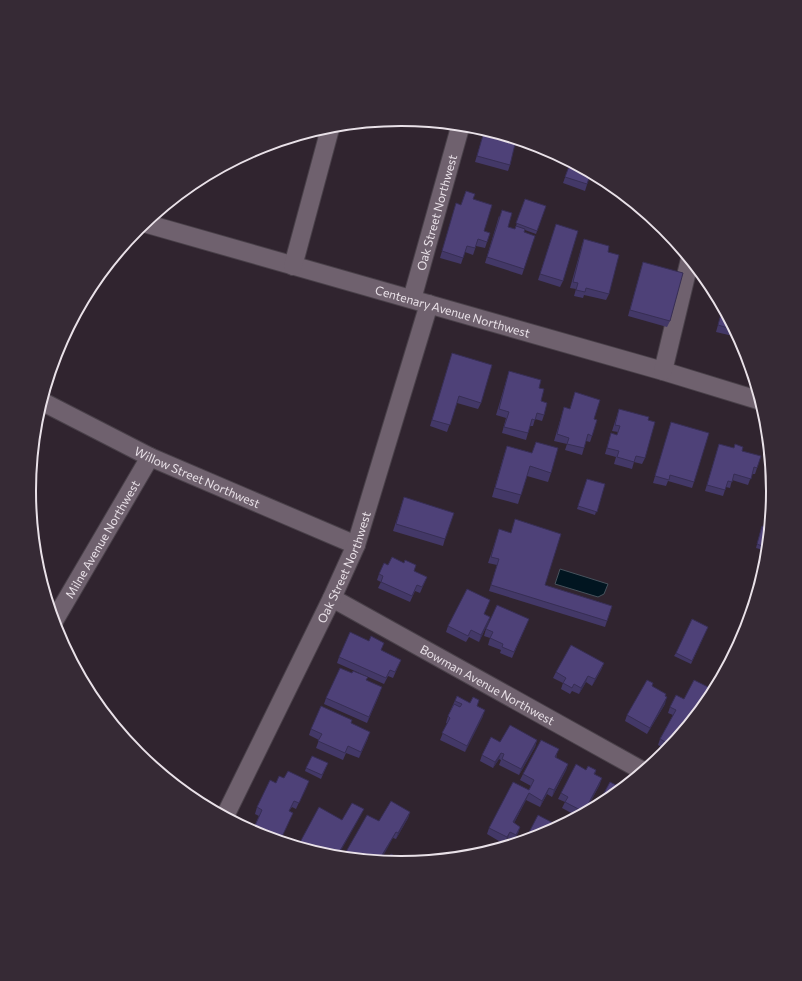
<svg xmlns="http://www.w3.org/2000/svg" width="802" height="981" viewBox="0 0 802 981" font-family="Commissioner,sans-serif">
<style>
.water{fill:#011520;stroke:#47525c}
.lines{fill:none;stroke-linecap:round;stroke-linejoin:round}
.street-casing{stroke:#494049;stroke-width:20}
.street{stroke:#6f616e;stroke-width:18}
.wall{fill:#433867}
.shaded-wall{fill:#372e54}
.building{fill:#4e4178;stroke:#372e54}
.labels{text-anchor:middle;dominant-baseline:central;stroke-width:3.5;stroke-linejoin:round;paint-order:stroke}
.street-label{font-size:12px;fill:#e9e1e8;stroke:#261a25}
.rim{fill:none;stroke:#e9e1e8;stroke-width:2}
</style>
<rect width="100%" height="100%" fill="#30242f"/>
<path class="water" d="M560 569 608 584 604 594 598 597 555 584Z"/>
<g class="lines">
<g class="street-casing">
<g id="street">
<path id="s1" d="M144 223 663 371 761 401"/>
<path d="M293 266 331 125"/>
<path id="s2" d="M412 299 461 124"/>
<path d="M663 371 690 259"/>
<path id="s3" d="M41 401 150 457 356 545"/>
<path id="s4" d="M332 598 643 771"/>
<path id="s5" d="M54 621 150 457"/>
<path id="s6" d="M225 816 332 598 356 545 429 304"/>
</g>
</g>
<use href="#street" class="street"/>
</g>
<g class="wall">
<path d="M483 135 510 165 508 171 475 162Z"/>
<path d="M571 161 591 172 585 191 563 183Z"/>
<path d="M466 191 473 199 484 231 490 233 485 248 476 246 473 255 465 252 461 264 440 258 456 203 461 205Z"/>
<path d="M525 199 546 206 536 234 525 230 524 232V269L522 275 485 263 499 216 508 227 515 229Z"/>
<path d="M556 224 563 281 560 287 538 280Z"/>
<path d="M584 239 608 252 609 294 606 300 584 295 583 298 574 296 576 289 570 288 582 245Z"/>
<path d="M643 262 670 321 667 327 628 316Z"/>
<path d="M723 307 738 335 737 337 716 332Z"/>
<path d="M452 353 481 403 478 409 457 403 447 432 430 426Z"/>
<path d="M509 371 539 388 544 415 542 421 535 419 533 426H530L526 440 502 433 506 418 496 415Z"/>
<path d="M575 392 594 419 592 436 590 442 586 441 582 455 565 450 567 444 554 441 564 407 570 409Z"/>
<path d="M619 409 648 420 645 458 642 464 634 462 632 469 614 464 616 457 605 454 611 433 617 435 618 432 612 431Z"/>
<path d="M671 422 694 482 692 488 668 481 666 486 653 483Z"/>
<path d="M536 442 551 473 548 482 527 476 518 504 492 497 504 455 507 446 532 453Z"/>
<path d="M719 444 734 448 735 444 757 468 755 474H752L748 485 732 480 730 488 726 487 723 496 705 491Z"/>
<path d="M587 479 605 484 595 515 577 509Z"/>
<path d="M404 497 445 539 443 546 393 531Z"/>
<path d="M769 528 767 551 756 548 761 529Z"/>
<path d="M497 536 545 585 612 606 605 627 489 591 497 565 488 563Z"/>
<path d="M388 565 414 571 427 577 420 593 415 591 410 602 378 588 381 582 377 580 379 574Z"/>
<path d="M490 600 484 614 490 617 488 623 479 642 469 637 466 642 446 632 448 626Z"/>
<path d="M529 619 512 658 500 653 501 650 488 645 490 638 484 636 486 629Z"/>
<path d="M708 627 691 664 674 656 676 653Z"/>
<path d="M381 651 401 660 393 678 388 676 384 684 337 663 339 657Z"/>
<path d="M604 663 601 670 592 686 586 682 579 694 572 691 570 694 561 689 563 683 553 678 556 672Z"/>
<path d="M367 680 380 693 367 723 324 704 326 698Z"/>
<path d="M653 683 652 686 665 696V704L647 734 625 721 627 715Z"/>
<path d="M457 696 470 703 479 700 477 706 483 716 465 752 440 740 447 723H446L448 716Z"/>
<path d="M710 697 667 750 658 745 660 739 673 715 668 713 670 707 684 699Z"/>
<path d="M351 723 368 738 359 758 346 753 343 760 316 748 319 740 309 735 311 729Z"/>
<path d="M537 740 535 747 519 775 499 765 501 760 499 759 493 768 480 761 482 755 500 742Z"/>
<path d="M557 755 556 758 568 764 566 770 552 797 547 794 540 807 526 800 514 823 520 827 518 833 514 841 508 838 504 844 487 834 489 828 529 790 531 786 520 780 523 774Z"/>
<path d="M328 763 321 779 305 771 306 768Z"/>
<path d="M586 770H596L595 774 600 784 585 812 577 816 562 808 565 802 558 799 561 793Z"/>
<path d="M284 778 309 781 296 809 292 807 289 811 293 813 280 841 258 834 252 831 259 816 255 814 257 807 276 783Z"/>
<path d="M410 812 408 818 396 839 393 838 379 821Z"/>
</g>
<g class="shaded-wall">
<path d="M490 617 488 623 479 642 481 635Z"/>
<path d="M604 663 601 670 592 686 595 679Z"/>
<path d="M588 676 586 682 579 694 581 688Z"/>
<path d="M382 687 380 693 367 723 369 717Z"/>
<path d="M667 697 665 704 647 734 650 728Z"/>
<path d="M485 710 483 716 465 752 467 746Z"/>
<path d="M370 732 368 738 359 758 361 752Z"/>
<path d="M537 740 535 747 519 775 521 769Z"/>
<path d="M501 753 499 759 493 768 495 762Z"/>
<path d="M568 764 566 770 552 797 554 790Z"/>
<path d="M602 778 600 784 585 812 583 813Z"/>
<path d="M309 781 307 787 296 809 299 803Z"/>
<path d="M549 788 547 794 540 807 542 801Z"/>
<path d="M529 793 526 800 511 829 513 822Z"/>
<path d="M364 809 361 815 338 856H337Z"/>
<path d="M410 812 408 818 396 839 398 833Z"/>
<path d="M520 827 518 833 514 841 516 835Z"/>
<path d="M396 832 393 838 381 860H379Z"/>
<path d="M510 832 508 838 504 844 507 837Z"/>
</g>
<g class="building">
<path d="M483 135 515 144 510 165 477 156Z"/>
<path d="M571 161 591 172 587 184 565 177Z"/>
<path d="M466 191 475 194 473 199 492 205 484 231 490 233 487 242 478 239 475 248 467 246 463 258 442 251 456 203 461 205Z"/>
<path d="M525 199 546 206 537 231 516 223Z"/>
<path d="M502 210 512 213 508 227 515 229 516 226 525 229 524 232 535 236 524 269 487 257Z"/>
<path d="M556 224 578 231 563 281 540 274Z"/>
<path d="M584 239 609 246 608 252 619 255 609 294 586 288 585 292 576 290 578 283 573 282Z"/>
<path d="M643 262 683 273 670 321 630 310Z"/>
<path d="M723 307 735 330 718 325Z"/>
<path d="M452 353 492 365 481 403 459 396 450 425 432 420Z"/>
<path d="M509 371 541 380 539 388 544 389 541 401 547 403 544 415 537 413 535 420 532 419 528 433 504 427 509 412 499 409Z"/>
<path d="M575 392 600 400 594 419 597 420 592 436 588 434 584 448 567 444 569 438 557 434 564 407 570 409Z"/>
<path d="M619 409 649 417 648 420 655 422 645 458 636 456 634 462 617 457 619 451 607 448 611 433 617 435 620 426 615 425Z"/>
<path d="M671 422 709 433 694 482 670 475 669 480 655 476Z"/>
<path d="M536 442 558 448 551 473 530 466 521 495 495 488 507 446 532 453Z"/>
<path d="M719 444 734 448 735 444 743 447 742 451 761 456 757 468 754 467 751 479 734 474 732 482 728 481 725 490 707 485Z"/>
<path d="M587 479 605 484 597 512 578 506Z"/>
<path d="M404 497 454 513 445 539 396 524Z"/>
<path d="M515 519 561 534 545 585 612 606 607 621 491 585 499 559 491 557 499 529 511 533Z"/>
<path d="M762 526 769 528 767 548 757 544Z"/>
<path d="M392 557 404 563 405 560 416 565 414 571 427 577 422 587 417 585 412 596 381 582 383 576 379 574 384 563 388 565Z"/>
<path d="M467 589 490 600 484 614 490 617 481 635 471 630 468 636 448 626Z"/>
<path d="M497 605 529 619 514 652 502 647 503 644 490 638 493 632 486 629Z"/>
<path d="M692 619 708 627 692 661 676 653Z"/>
<path d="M350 632 369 641 371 636 384 643 381 650 401 660 395 672 390 670 386 678 339 657Z"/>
<path d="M571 645 604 663 595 679 588 676 581 688 574 684 572 688 563 683 566 678 556 672Z"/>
<path d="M340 668 352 673 353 671 368 677 366 680 382 687 369 717 326 698Z"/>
<path d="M647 680 653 683 652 686 666 694 665 696 667 697 650 728 627 715Z"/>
<path d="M694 680 714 690 710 697 671 745 660 739 676 710 670 707 676 695 684 699Z"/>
<path d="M457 696 470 703 473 697 479 700 477 706 485 710 467 746 442 733 450 718 448 716 454 704 460 707 462 704 455 701Z"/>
<path d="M321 706 352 720 351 723 370 732 361 752 348 746 345 753 318 741 322 734 311 729Z"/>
<path d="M510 725 537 740 521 769 502 759 504 754 501 753 495 762 482 755 491 737 500 742Z"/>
<path d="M541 740 559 749 555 757 568 764 554 790 549 788 542 801 529 793 513 822 520 827 516 835 510 832 507 837 489 828 513 782 529 790 534 780 523 774Z"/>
<path d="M312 756 328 763 322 775 306 768Z"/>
<path d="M576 764 586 770 588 766 596 770 594 774 602 778 584 812 565 802 568 797 561 793Z"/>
<path d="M288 771 309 781 299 803 294 801 289 811 293 813 280 841 271 838 253 830 262 810 257 807 270 780 276 783 279 776 284 778Z"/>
<path d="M610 782 622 788 607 800 597 806Z"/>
<path d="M391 801 410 812 398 833 396 832 379 860 343 857 367 815 379 821Z"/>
<path d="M352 803 364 809 337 856 328 855 298 846 319 807 342 820Z"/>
<path d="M538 815 555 824 553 829 543 834 525 840Z"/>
<path d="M391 854 405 862H401L387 861Z"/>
</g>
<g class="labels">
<g class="street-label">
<text stroke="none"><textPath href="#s2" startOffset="90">Oak Street Northwest</textPath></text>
<text stroke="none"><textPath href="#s1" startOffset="321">Centenary Avenue Northwest</textPath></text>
<text stroke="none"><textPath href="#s3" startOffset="174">Willow Street Northwest</textPath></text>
<text stroke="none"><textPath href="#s5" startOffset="95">Milne Avenue Northwest</textPath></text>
<text stroke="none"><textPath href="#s6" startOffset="276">Oak Street Northwest</textPath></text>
<text stroke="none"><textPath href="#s4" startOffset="178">Bowman Avenue Northwest</textPath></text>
</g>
</g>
<path d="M0 0H802V981H0ZM36 491a365 365 0 1 1 730 0a365 365 0 1 1-730 0Z" fill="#362a35" fill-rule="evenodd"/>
<path class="rim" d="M36 491a365 365 0 1 1 730 0a365 365 0 1 1-730 0Z"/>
</svg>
